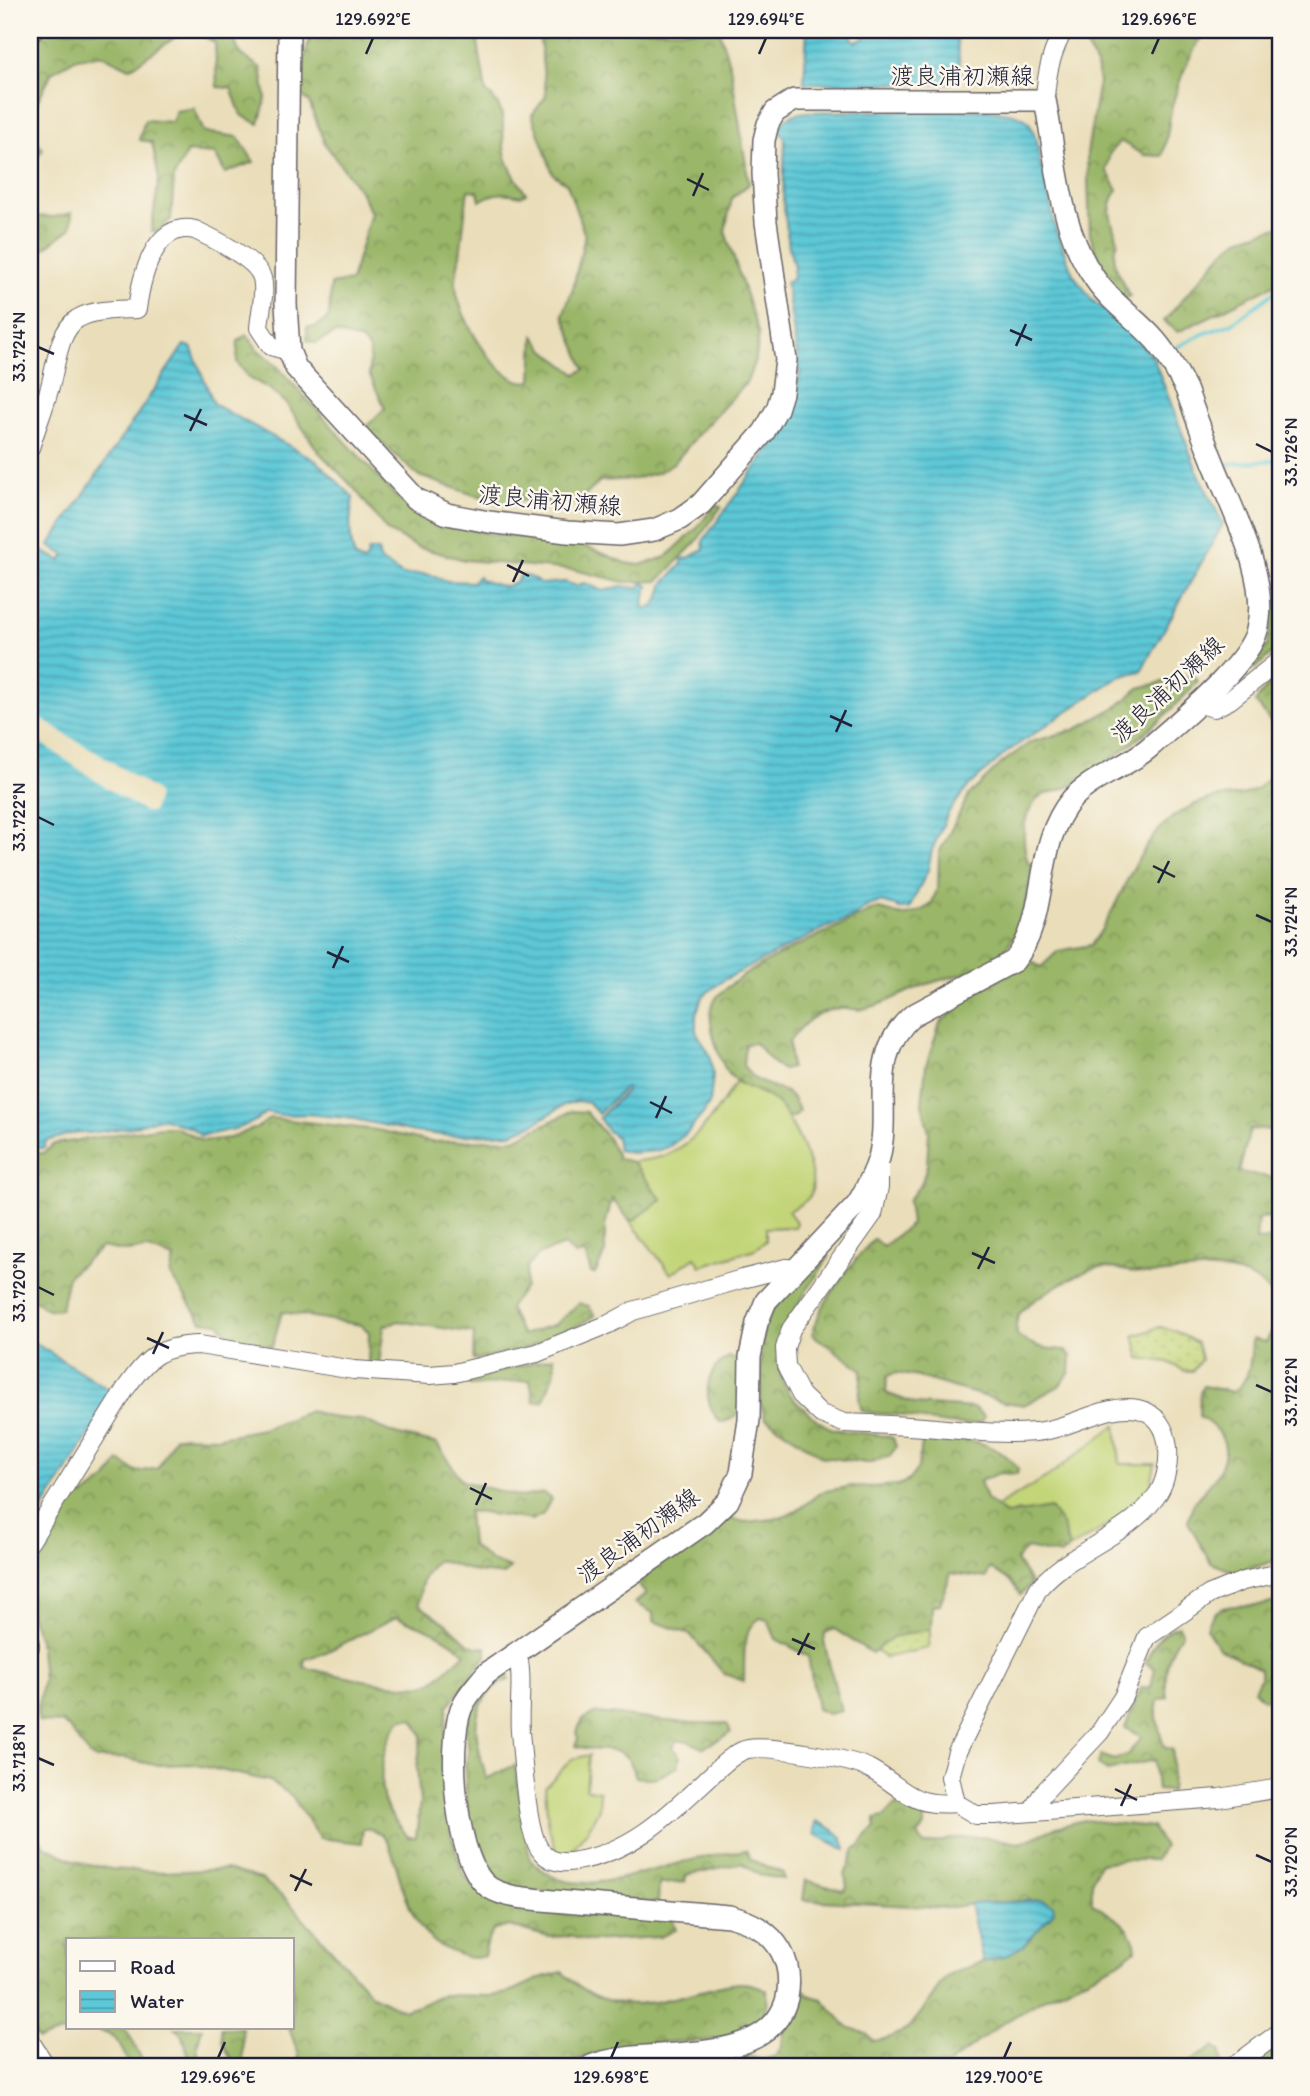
<svg xmlns="http://www.w3.org/2000/svg" width="1310" height="2096" viewBox="0 0 1310 2096" font-family="Itim,'Klee One',sans-serif">
<style>
.grass{fill:#c3d578;stroke:#727c5a;stroke-width:2}
.forest{fill:url(#forest-crowns);stroke:#5e6c52;stroke-width:2;fill-rule:evenodd}
.garden{fill:url(#garden-dots);stroke:#727c5a;stroke-width:2}
.water{fill:url(#water-rules);stroke:#407589;stroke-width:2}
.pier{fill:#eadeba}
.lines{fill:none;stroke-linecap:round;stroke-linejoin:round}
.stream{stroke:#5dc8d7;stroke-width:3.5}
.minor-casing{stroke:#686467;stroke-width:20}
.major-casing{stroke:#686467;stroke-width:24}
.minor{stroke:#fff;stroke-width:18}
.major{stroke:#fff;stroke-width:21}
.ticks{fill:none;stroke:#22223b;stroke-width:2.5}
.labels{text-anchor:middle;dominant-baseline:central;stroke-width:5;stroke-linejoin:round;paint-order:stroke}
.street-label{font-size:24px;fill:#22223b;stroke:#fbf7ec}
.neatline{fill:none;stroke:#22223b;stroke-width:2.5}
.ticks-label{font-size:18px;text-anchor:middle;fill:#22223b}
</style>
<defs>
<pattern id="forest-crowns" width="20" height="18" patternUnits="userSpaceOnUse" patternTransform="scale(1.75)"><rect width="20" height="18" fill="#9ab668"/><path d="M2 6a3 3 0 1 1 6 0M12 15a3 3 0 1 1 6 0" fill="none" stroke="#7d9457"/></pattern>
<pattern id="garden-dots" width="8" height="8" patternUnits="userSpaceOnUse" patternTransform="scale(1.75)"><rect width="8" height="8" fill="#c3d578"/><path d="M2 2h.1M6 6h.1" fill="none" stroke="#a7b769" stroke-width="1.8" stroke-linecap="round"/></pattern>
<pattern id="water-rules" width="6" height="5" patternUnits="userSpaceOnUse" patternTransform="scale(1.75)"><rect width="6" height="5" fill="#5dc8d7"/><path d="M0 2.5h6" fill="none" stroke="#4ca2b0"/></pattern>
</defs>
<rect width="100%" height="100%" fill="#fbf7ec"/>
<filter id="ink" filterUnits="userSpaceOnUse"><feTurbulence type="fractalNoise" baseFrequency=".0143" numOctaves="2"/><feDisplacementMap in="SourceGraphic" scale="14" xChannelSelector="R" yChannelSelector="G"/><feConvolveMatrix kernelMatrix="1 2 1 2 8 2 1 2 1" color-interpolation-filters="sRGB"/></filter>
<filter id="wash" filterUnits="userSpaceOnUse"><feTurbulence type="fractalNoise" baseFrequency=".00686" numOctaves="4" result="noise"/><feDisplacementMap in="SourceGraphic" scale="28" xChannelSelector="R" yChannelSelector="G"/><feGaussianBlur stdDeviation="1.57" result="paint"/><feColorMatrix in="noise" values="0 0 0 0 0 0 0 0 0 0 0 0 0 0 0 0 0 1.4 0 .05"/><feComposite in="paint" operator="in"/></filter>
<g filter="url(#wash)">
<rect width="100%" height="100%" fill="#eadeba"/>
<g class="grass">
<path d="M736 1082C748 1087 765 1092 775 1101 791 1117 821 1175 810 1196 806 1203 795 1207 788 1211L797 1223 795 1227 766 1228V1241L755 1249 701 1266 695 1257 671 1274 631 1222 662 1200 633 1162C644 1160 657 1159 667 1155 699 1140 717 1111 736 1082Z"/>
<path d="M1116 1425 1120 1464H1155L1150 1489 1118 1519 1069 1549 1063 1527 1018 1511 1006 1515 996 1507 1050 1475Z"/>
<path d="M589 1755 586 1789 600 1791 599 1809 587 1831 571 1851 558 1853C547 1833 547 1810 545 1787L572 1759Z"/>
</g>
<g class="forest">
<path d="M30 30H233L231 33 240 54 261 68 266 98 259 124 241 115 231 88 217 87 215 43 198 33 180 34 130 68 103 55 77 58 52 72 30 116Z"/>
<path d="M312 30H476L486 92C510 110 500 128 505 153 508 167 518 182 526 193L521 196C505 192 494 192 480 201L478 191 468 190C465 212 463 233 460 255 458 265 455 277 456 287 458 315 499 390 532 381L534 336 545 350 576 374 585 369 563 315 573 288 585 236 567 184 553 174 532 115 546 96 539 30H719L731 70 749 184 732 198 725 231 759 335 756 357 747 382 700 432 675 462 659 472 635 479 600 481 578 503 514 500 503 505 419 476 365 428 385 408 369 374 370 351 362 341 336 333 316 343 307 340V327H316L329 317 331 284 351 281 371 213 361 192 325 144 309 102 296 91Z"/>
<path d="M1085 30H1207C1191 50 1179 81 1172 106 1168 123 1168 140 1162 156L1144 155 1120 141 1110 153 1106 170 1118 190C1104 209 1112 221 1118 242 1108 261 1121 279 1130 296L1121 300 1099 261 1090 234 1087 153 1099 82 1095 61 1084 43Z"/>
<path d="M194 108 204 132 238 137 254 162 225 173 215 154 187 152 174 177 171 219 157 232 151 231 159 179 152 142 139 140 145 120 172 122 176 111Z"/>
<path d="M30 140 38 143 43 149 30 168Z"/>
<path d="M72 213 71 228 45 248 30 267V216L54 217Z"/>
<path d="M1280 226V282L1178 332 1164 321 1224 251 1239 239Z"/>
<path d="M247 334 257 349 275 364 398 499 428 519 491 534 577 543 626 563 640 565 666 557 696 529 716 504 721 507 696 542 658 581 625 582 574 570 465 560 417 547 387 531 355 489 318 451 286 403 270 389 249 378 237 362 238 341Z"/>
<path d="M1280 598V645L1256 668 1249 669 1267 646 1273 608Z"/>
<path d="M1280 671V751L1272 723 1255 702Z"/>
<path d="M1191 675 1198 681C1164 720 1126 751 1082 778 1076 782 1070 787 1063 789 1048 795 1043 789 1032 806 1021 822 1023 845 1028 863L1033 865C1027 901 1020 949 984 966 963 976 938 979 917 988 898 995 883 1006 862 1009 855 1011 848 1007 841 1008 817 1010 803 1023 789 1042L791 1068 783 1070 775 1065 755 1043 745 1044 743 1065C746 1070 750 1075 754 1078 773 1091 791 1085 799 1111L794 1117H788C783 1111 777 1102 770 1098 756 1089 739 1087 729 1074 719 1061 705 1018 713 1003 728 973 841 926 875 909 885 909 893 914 903 915 913 916 923 909 931 905L938 887 939 853 969 795 1003 762 1031 742 1074 730 1118 706 1139 688Z"/>
<path d="M1280 764V1130L1250 1129 1239 1172 1280 1179V1216L1258 1218 1256 1240 1280 1239V1559L1237 1573 1211 1563 1188 1522C1190 1516 1191 1507 1195 1501 1199 1495 1206 1490 1210 1484 1233 1454 1230 1436 1199 1416L1200 1393 1203 1386 1233 1392C1251 1380 1251 1359 1252 1339L1266 1342C1271 1333 1278 1323 1277 1312 1276 1283 1242 1271 1218 1270 1195 1268 1171 1274 1149 1274 1133 1274 1117 1267 1101 1267 1086 1268 1026 1301 1019 1315 1015 1323 1016 1327 1017 1335 1033 1347 1046 1349 1065 1350L1071 1356 1070 1372 1059 1386 1024 1405 1004 1402 918 1377 896 1373 887 1376 886 1393 915 1404 974 1408 984 1416 982 1423C954 1428 928 1421 900 1415 887 1413 875 1415 862 1411L859 1400 862 1370 813 1335C816 1306 854 1260 874 1239L883 1247 911 1224 908 1201 922 1182 927 1165 929 1132 922 1104 926 1066 940 1023 970 995 1030 961 1041 967 1058 951 1091 945C1121 906 1131 854 1168 821 1177 813 1194 804 1206 800 1219 795 1235 798 1248 793 1263 787 1271 775 1280 764Z"/>
<path d="M572 1111 586 1112 608 1138 619 1159 633 1162 662 1200 631 1222 612 1199 605 1226V1253L595 1274 591 1273 585 1253 575 1255 564 1245 540 1254 527 1267 525 1287 509 1308 522 1335 556 1324 579 1303 589 1306 595 1316 561 1335 520 1350 473 1360 474 1333 399 1321 384 1326 379 1364H368L369 1332 361 1325 282 1312 272 1347 230 1337 219 1323 202 1321 170 1275 174 1258 148 1249 123 1251 102 1247 68 1276 61 1309C46 1312 40 1305 30 1296V1153H43L55 1144 161 1127H175L203 1141 230 1138 260 1126 270 1118 377 1130 431 1142 515 1139Z"/>
<path d="M822 1253 829 1257C801 1300 749 1364 803 1408 812 1416 823 1426 834 1429 854 1434 874 1432 893 1438L896 1447 889 1457 867 1463 823 1457 765 1418 761 1406V1352L764 1327 772 1310Z"/>
<path d="M554 1357 555 1371 543 1401 534 1402 530 1380 471 1386 465 1380Z"/>
<path d="M729 1357 737 1359 742 1365C741 1388 749 1420 720 1422 702 1401 703 1371 729 1357Z"/>
<path d="M310 1411 335 1418 363 1420 395 1434 437 1444 462 1481 521 1497 543 1493 551 1499 543 1514 532 1520 468 1511 471 1545 491 1561 510 1568 504 1575 476 1572 438 1560C422 1574 420 1586 419 1605 430 1613 443 1620 453 1629 464 1639 469 1649 486 1647V1656L448 1706 445 1730 451 1833 463 1874 479 1892 492 1902 555 1914 673 1919 676 1930 660 1937 588 1941 569 1936 549 1937 509 1926 494 1930 489 1937 484 1956C472 1960 465 1957 453 1952 416 1939 406 1900 396 1865 393 1856 390 1843 383 1836 377 1830 371 1828 363 1829L361 1843 319 1838 292 1796 270 1781 192 1764 155 1765 124 1758 96 1759 89 1755 69 1728 62 1723 39 1722 37 1712 43 1680 39 1639 30 1615V1573L41 1534 70 1492 84 1496 107 1479 119 1461 138 1472 158 1468 175 1436 220 1437 262 1429ZM396 1617C421 1626 446 1635 465 1653 456 1661 438 1680 428 1684 406 1691 329 1674 304 1667L305 1659 326 1652ZM403 1719H413L422 1735 417 1767 420 1802 416 1837H408C401 1827 391 1817 386 1806 376 1784 383 1732 403 1719Z"/>
<path d="M951 1438C976 1439 1002 1448 1018 1468L1017 1474 999 1473 980 1481 986 1499 1006 1515 1050 1508 1063 1527 1069 1549 1060 1555 1027 1548 1016 1560 1031 1584 1021 1595 1010 1581 990 1568 986 1578 951 1573 940 1604 932 1605 931 1629 893 1637 872 1653 834 1629 825 1633 824 1642 841 1711 828 1714 817 1709 808 1656 776 1639 768 1620 760 1618C740 1632 745 1659 744 1681L724 1674 690 1634 653 1621V1613L635 1603 646 1594 635 1581 718 1523 728 1518 745 1522 774 1519 797 1511 821 1492 852 1486 872 1487 898 1485 908 1481 918 1468 920 1450 924 1441Z"/>
<path d="M1280 1584V1645L1275 1653 1280 1665V1700L1263 1699 1254 1690 1260 1678V1669L1220 1649 1206 1628C1217 1591 1255 1615 1280 1599L1273 1587Z"/>
<path d="M1179 1626 1182 1634C1168 1651 1163 1675 1167 1697L1158 1700C1154 1717 1160 1730 1164 1747L1173 1750 1171 1791 1157 1790 1154 1760 1107 1771 1098 1764 1101 1755 1114 1760 1128 1754 1142 1737 1125 1728 1141 1688 1151 1687 1155 1668 1145 1663C1153 1647 1160 1630 1179 1626Z"/>
<path d="M507 1670 509 1680C500 1682 493 1687 487 1695 467 1722 480 1748 486 1779L515 1765 530 1860C539 1867 547 1875 558 1879 596 1892 653 1868 692 1860 710 1856 728 1853 746 1850L751 1860 783 1873 784 1879 759 1875 742 1863 686 1875 685 1882 659 1884 658 1903 510 1888C497 1881 483 1873 476 1860 468 1844 466 1785 465 1765 471 1754 469 1743 465 1732 475 1697 475 1689 507 1670Z"/>
<path d="M598 1713C640 1717 680 1725 723 1723L728 1725 731 1733 703 1748 688 1741H676L673 1747 680 1757 678 1766C660 1777 657 1780 636 1777 625 1738 607 1756 576 1746L578 1738 576 1732 583 1719Z"/>
<path d="M895 1805 913 1806 924 1811V1826L918 1835 924 1845 956 1838 983 1837 1021 1843 1057 1827 1084 1820 1152 1827 1164 1847 1155 1860H1123L1100 1863 1092 1880V1903C1110 1916 1135 1925 1136 1950L1118 1963 1045 1998 1000 2025 946 2066H616L632 2063 714 2061 742 2054 762 2060 776 2056 782 2046 784 2031 801 1987 811 1996 822 1999 848 2027 867 2034 873 2041C908 2037 916 2020 935 1993 938 1988 942 1980 948 1976 969 1963 997 1961 1019 1948 1032 1941 1037 1926 1050 1918L1043 1900 971 1904 948 1908 803 1900 806 1880 843 1891 847 1887 845 1875 855 1849 859 1847 865 1838 875 1828V1819L884 1817Z"/>
<path d="M30 1822 34 1825 44 1846 75 1861 111 1869 164 1872 226 1869 261 1879 285 1898 372 1995 398 2008 405 2010 443 1995 490 1996 508 1993 543 1977 562 1972C610 2019 650 2004 709 1989 732 1983 745 1979 767 1990 767 1995 768 2001 767 2006 765 2016 758 2020 750 2026 717 2049 677 2038 640 2044 613 2048 587 2055 562 2066H297L299 2055 289 2028H292V1940H68V2028H77L38 2040 30 2025Z"/>
<path d="M90 2028H123L129 2034 145 2066H130C118 2041 119 2035 90 2028Z"/>
<path d="M175 2028H202L197 2045 200 2066H188C187 2052 187 2037 175 2028Z"/>
<path d="M221 2028H242L243 2063 235 2066 223 2044Z"/>
<path d="M1280 2040V2066H1247Z"/>
<path d="M1214 2046 1220 2050 1222 2061 1213 2066H1184Z"/>
</g>
<g class="garden">
<path d="M1160 1327 1173 1330 1197 1343 1201 1359 1193 1371H1185L1168 1362 1140 1358 1134 1336Z"/>
<path d="M931 1629 928 1648 884 1658 876 1650 893 1637Z"/>
</g>
<g class="water">
<path d="M807 30H848L855 42 863 39 867 30H925L956 33 961 75 955 82 948 84 804 83Z"/>
<path d="M988 110C998 112 1012 112 1022 117 1037 125 1038 154 1041 169H1044L1055 228 1073 274 1093 301 1117 319 1153 357 1196 468 1223 524 1141 671 1119 677 1060 716 1007 752 969 786 948 813 932 850 928 870 909 909H899L896 906 880 902 868 906 855 916 823 929 722 981 702 997 696 1016V1031L710 1055 713 1075 710 1102 703 1114 686 1134 668 1147 656 1151 631 1153 618 1150 616 1137 607 1130 599 1118 627 1090 625 1088 598 1114 589 1103 577 1101 564 1105 534 1124 512 1133 451 1136 415 1132 354 1119 309 1114 282 1115 267 1112C250 1129 224 1131 201 1136L191 1128 165 1119H156L132 1127 89 1133 78 1132 46 1141 44 1148H35L34 1140 30 1137V545L61 561 65 555 49 546 184 345 191 347 214 404 318 462 353 497C350 519 348 536 355 558L363 562 367 559 368 551H378L380 560 403 575 425 574 435 576 447 581 472 582 479 576 480 580 505 587 516 582 521 575 530 577 541 584 565 582 576 586 584 583 604 591 621 586 638 588 644 583 648 586 643 605 646 609 653 606 659 599 664 583 682 564V559L688 558 704 549 703 541 778 436 793 407 800 373 786 282 792 280 794 267 789 247 783 201 785 139 778 129C786 116 794 113 808 112Z"/>
<path d="M30 1340 115 1393 30 1530Z"/>
<path d="M816 1821C831 1828 844 1833 846 1850L815 1834Z"/>
<path d="M1043 1900 1053 1905 1054 1912 1023 1946 1005 1956 983 1962 970 1904Z"/>
</g>
<path class="pier" d="M30 711 68 736 97 752 156 791 158 795 153 812H145L111 791 30 735Z"/>
<g class="lines">
<g class="stream">
<path d="M1177 347 1203 334 1231 324 1280 288"/>
<path d="M1225 464 1280 460"/>
</g>
</g>
</g>
<g filter="url(#ink)">
<g class="lines">
<g class="minor-casing">
<g id="minor">
<path d="M1045 100C1046 76 1052 50 1064 30"/>
<path d="M30 448C36 428 44 409 49 390 56 369 57 333 77 319 94 309 117 310 137 309 141 279 154 220 195 230 212 238 257 259 262 278 266 292 260 313 259 328L271 346 289 351"/>
<path d="M1197 703 1214 708 1230 700 1280 660"/>
<path d="M879 1161V1187L873 1214 791 1329 785 1348 786 1366 801 1395 821 1414 844 1423C871 1424 897 1425 924 1427 962 1430 997 1435 1035 1432 1069 1430 1106 1402 1138 1409 1176 1417 1174 1473 1155 1498 1125 1538 1069 1551 1038 1589L957 1752 950 1777 956 1803 976 1815H994L1219 1798 1280 1788"/>
<path d="M30 1542 126 1388C148 1357 159 1346 199 1345L354 1370 430 1375 454 1373 537 1353 609 1324 633 1311 742 1279 786 1268 795 1269"/>
<path d="M30 1642V1647"/>
<path d="M517 1653C524 1675 518 1708 520 1732 523 1759 526 1828 539 1848 547 1862 562 1864 576 1861 638 1851 677 1806 721 1766 729 1759 738 1751 748 1749 768 1745 852 1759 870 1769 906 1789 910 1807 956 1803"/>
<path d="M1031 1812 1043 1793 1100 1732 1123 1697 1147 1637 1210 1594 1243 1581 1280 1573"/>
<path d="M30 2041 46 2066"/>
<path d="M1234 2066 1280 2032"/>
</g>
</g>
<g class="major-casing">
<g id="major">
<path d="M289 30 286 304 289 351 296 368 416 499 447 514 489 522 567 532 619 535 654 530 680 519 701 504 764 432 777 409 782 393 786 360 766 222 763 173 764 140 768 124 775 112 794 100H1045C1057 160 1058 227 1095 279 1111 303 1136 318 1155 340 1168 355 1177 372 1186 389 1196 416 1205 443 1216 469 1234 514 1270 581 1257 630 1249 664 1179 721 1151 746 1128 767 1093 776 1072 799 1032 846 1051 916 1014 961L913 1015C866 1056 892 1106 879 1158 874 1174 866 1189 858 1203L766 1301 757 1323 750 1357 749 1420 741 1473 728 1501 705 1523 486 1674C477 1685 466 1696 461 1709 447 1746 455 1866 490 1888 505 1897 525 1898 542 1900L729 1916C751 1922 769 1930 781 1951 789 1965 790 1982 787 1998 768 2073 646 2043 591 2066"/>
<path d="M30 31 32 30"/>
</g>
</g>
<use href="#minor" class="minor"/>
<use href="#major" class="major"/>
</g>
</g>
<path class="ticks" d="M366 54 373 38M759 54 766 38M1152 54 1159 38M687 179 709 190M693 196 703 173M1010 330 1032 340M1016 346 1026 324M38 347 54 354M184 415 207 425M190 431 201 409M1256 444 1272 452M507 565 529 576M513 582 523 560M830 716 852 726M836 732 846 710M38 817 54 825M1153 866 1175 877M1158 883 1169 861M1256 915 1272 922M327 952 349 962M333 968 343 946M650 1102 672 1113M656 1118 666 1096M972 1253 995 1263M978 1269 989 1247M38 1287 54 1295M147 1338 169 1348M153 1354 163 1332M1256 1385 1272 1392M470 1488 492 1499M476 1505 486 1483M792 1639 815 1649M798 1655 809 1633M38 1758 54 1765M1115 1789 1137 1800M1121 1806 1131 1784M1256 1855 1272 1862M290 1875 312 1885M295 1891 306 1869M218 2058 225 2042M611 2058 618 2042M1004 2058 1011 2042"/>
<g class="labels">
<g class="street-label">
<text x="962" y="75">渡良浦初瀬線</text>
<text transform="translate(550 500) rotate(5)">渡良浦初瀬線</text>
<text transform="translate(1167 689) rotate(-43)">渡良浦初瀬線</text>
<text transform="translate(638 1535) rotate(-36)">渡良浦初瀬線</text>
</g>
</g>
<rect width="1310" height="2096" fill="none" stroke="#fbf7ec" stroke-width="77"/>
<rect x="66" y="1938" width="228" height="91" fill="#fbf7ec" stroke="#a4a2a5" stroke-width="2"/>
<rect x="80" y="1961" width="35" height="10" fill="#ffffff" stroke="#a4a2a5" stroke-width="2"/>
<text x="130" y="1974" font-size="21" fill="#22223b">Road</text>
<rect x="80" y="1991" width="35" height="21" fill="url(#water-rules)" stroke="#a4a2a5" stroke-width="2"/>
<text x="130" y="2008" font-size="21" fill="#22223b">Water</text>
<rect x="38" y="38" width="1234" height="2020" class="neatline"/>
<g class="ticks-label">
<text x="373" y="25">129.692°E</text>
<text x="766" y="25">129.694°E</text>
<text x="1159" y="25">129.696°E</text>
<text transform="translate(19 347) rotate(-90)" y="6">33.724°N</text>
<text transform="translate(1291 452) rotate(-90)" y="6">33.726°N</text>
<text transform="translate(19 817) rotate(-90)" y="6">33.722°N</text>
<text transform="translate(1291 922) rotate(-90)" y="6">33.724°N</text>
<text transform="translate(19 1287) rotate(-90)" y="6">33.720°N</text>
<text transform="translate(1291 1392) rotate(-90)" y="6">33.722°N</text>
<text transform="translate(19 1758) rotate(-90)" y="6">33.718°N</text>
<text transform="translate(1291 1862) rotate(-90)" y="6">33.720°N</text>
<text x="218" y="2083">129.696°E</text>
<text x="611" y="2083">129.698°E</text>
<text x="1004" y="2083">129.700°E</text>
</g>
</svg>
